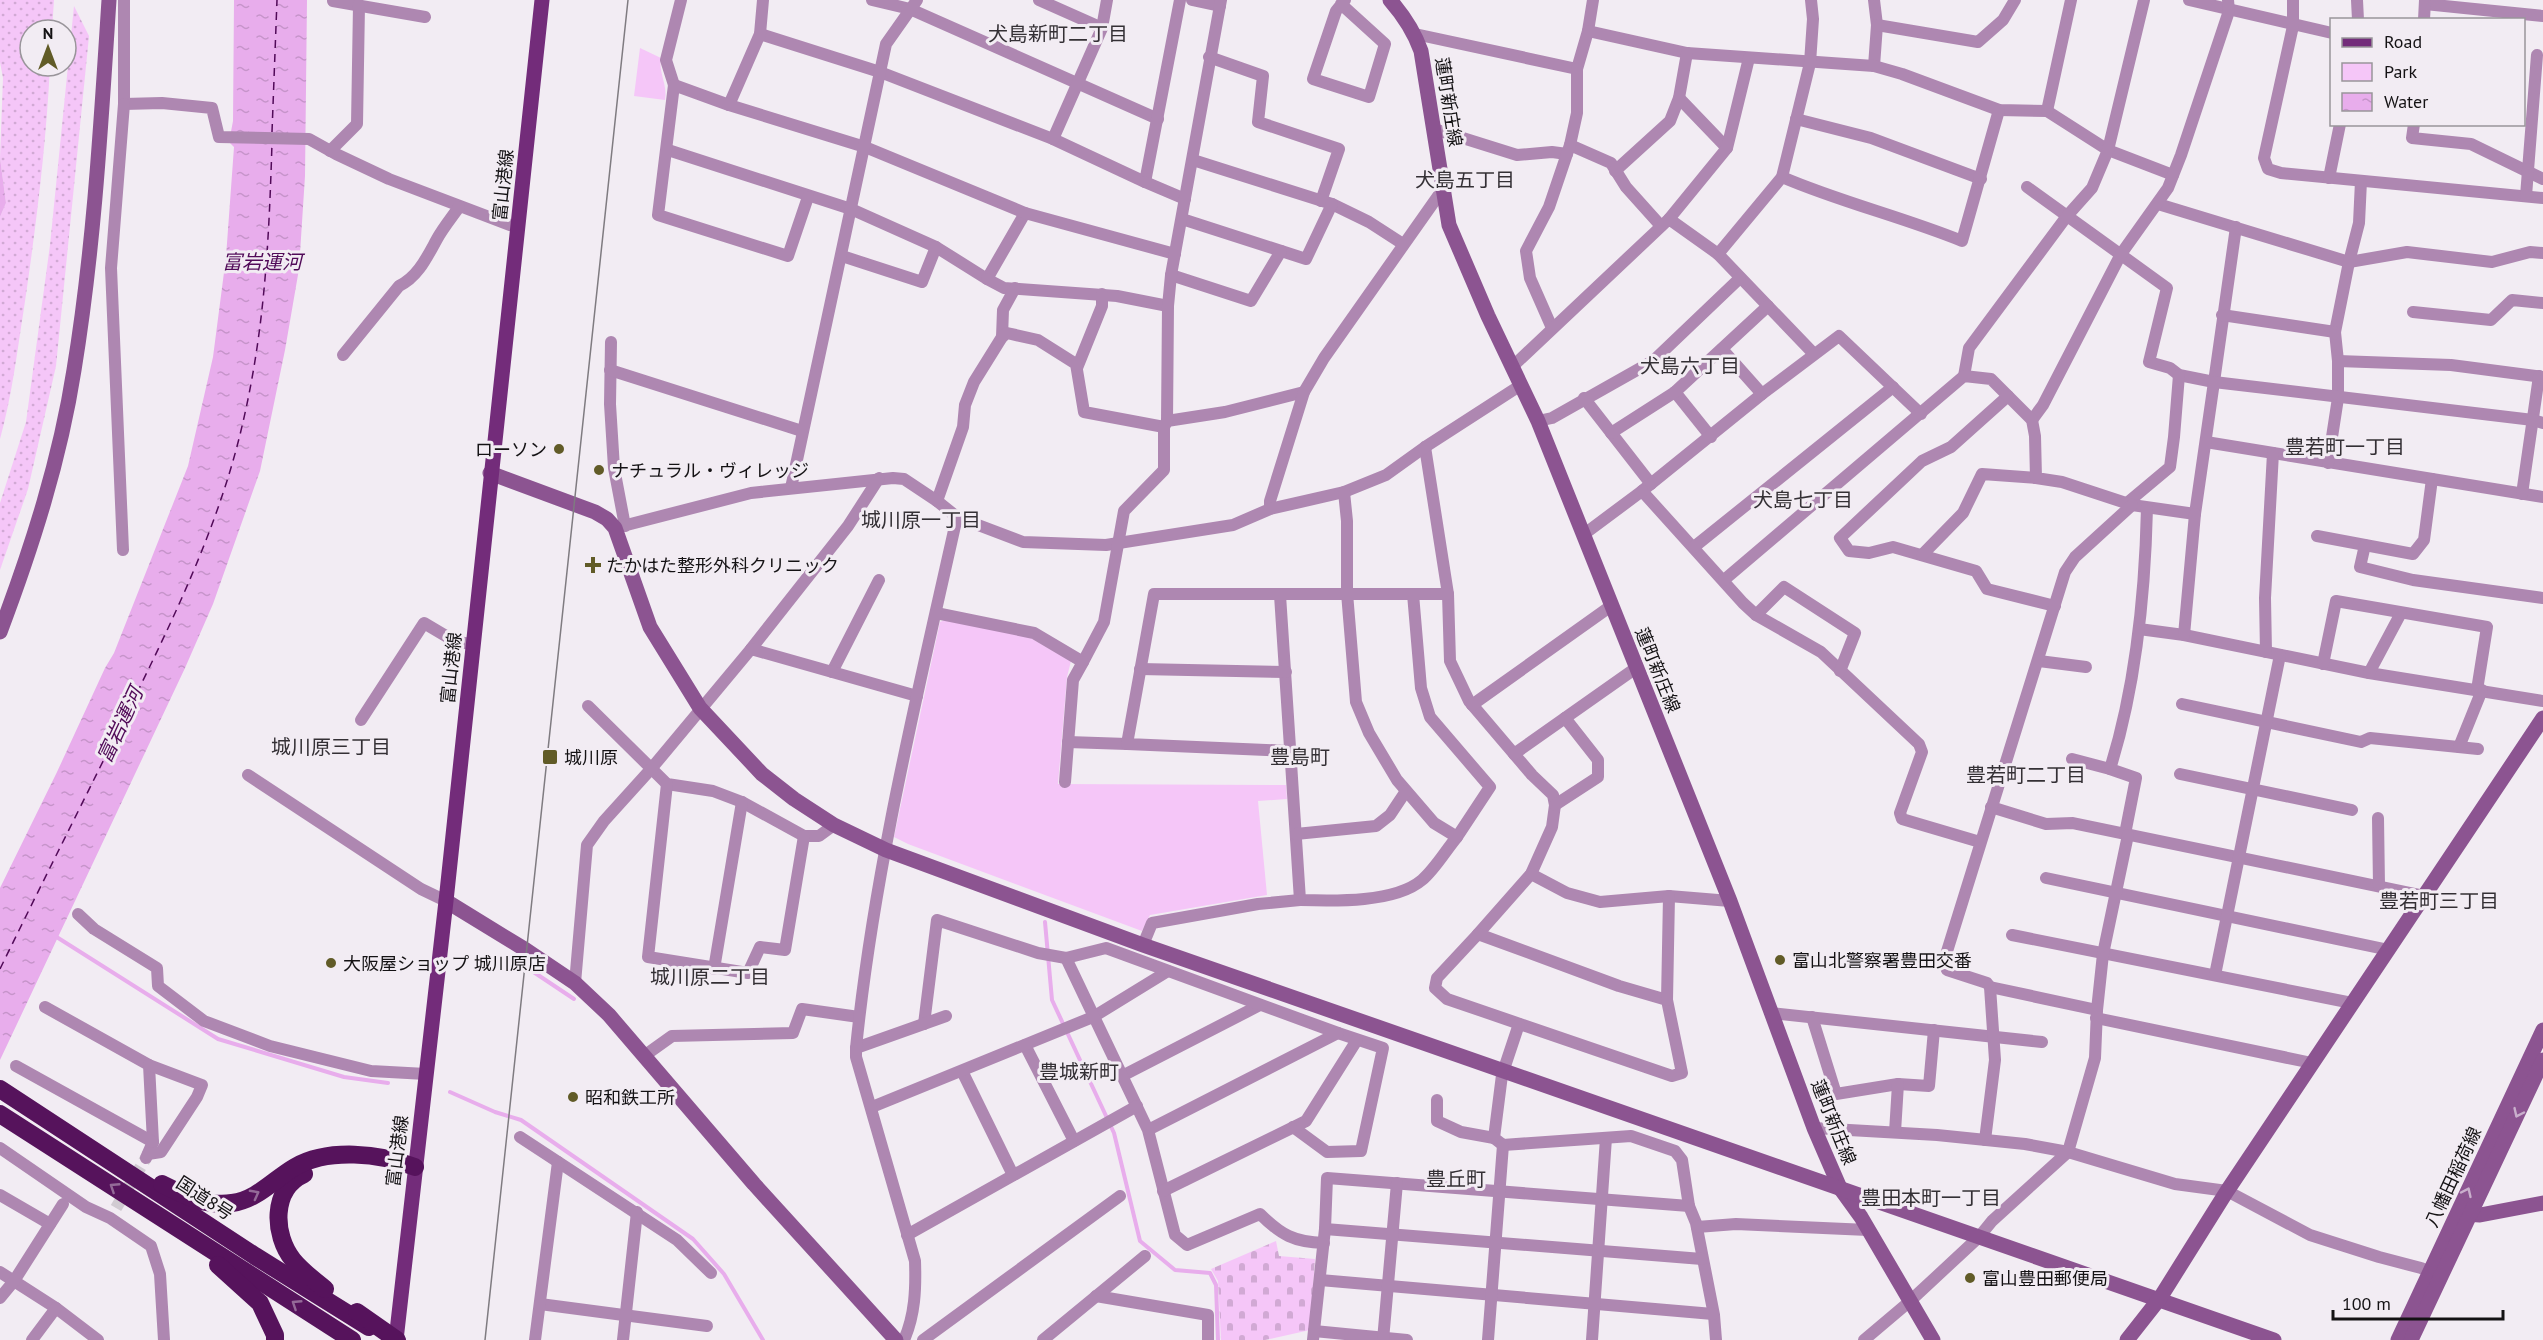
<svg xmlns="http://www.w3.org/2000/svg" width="2543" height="1340" viewBox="0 0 2543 1340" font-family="'PT Sans','Noto Sans JP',sans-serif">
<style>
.grass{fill:url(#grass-dots)}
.cemetery{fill:url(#cemetery-stones)}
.park{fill:#f5c6f8}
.water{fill:url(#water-ripples)}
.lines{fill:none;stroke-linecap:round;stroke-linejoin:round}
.stream{stroke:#e8adec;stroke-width:4}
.ferry{stroke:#510a58;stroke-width:1.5;stroke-dasharray:8 6;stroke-linecap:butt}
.street-tunnel{stroke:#d1cbd2;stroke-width:12;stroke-dasharray:12 6;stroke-linecap:butt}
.street{stroke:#ae87b1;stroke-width:12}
.secondary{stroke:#8c5491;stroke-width:15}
.primary{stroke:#732c7a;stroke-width:15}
.highway{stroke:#56135c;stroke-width:18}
.tram{stroke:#7f7b80;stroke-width:1.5}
.highway-bridge{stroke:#56135c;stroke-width:18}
.oneway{stroke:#c9afcc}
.oneway2{stroke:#946a98}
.poi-dot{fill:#615b27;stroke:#f2ecf3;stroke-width:2}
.labels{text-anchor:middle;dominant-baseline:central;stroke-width:6;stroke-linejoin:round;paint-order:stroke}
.street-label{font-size:18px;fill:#141214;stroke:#f2ecf3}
.poi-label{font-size:18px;fill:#141214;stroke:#f2ecf3;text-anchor:start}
.neighbourhood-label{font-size:20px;fill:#343035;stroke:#f2ecf3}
.water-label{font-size:20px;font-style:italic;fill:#510a58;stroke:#f2ecf3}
</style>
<defs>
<pattern id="grass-dots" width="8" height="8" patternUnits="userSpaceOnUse" patternTransform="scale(1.5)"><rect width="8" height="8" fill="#f5c6f8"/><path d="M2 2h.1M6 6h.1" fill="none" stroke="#d1a9d4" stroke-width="1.8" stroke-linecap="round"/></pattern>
<pattern id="cemetery-stones" width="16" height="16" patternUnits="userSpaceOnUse" patternTransform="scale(1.5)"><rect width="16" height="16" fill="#f5c6f8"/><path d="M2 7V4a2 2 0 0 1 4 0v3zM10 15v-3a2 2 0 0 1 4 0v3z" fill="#d1a9d4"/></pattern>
<pattern id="water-ripples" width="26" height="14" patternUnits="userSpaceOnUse" patternTransform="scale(1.5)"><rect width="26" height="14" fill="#e8adec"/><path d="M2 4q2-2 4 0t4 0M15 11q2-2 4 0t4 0" fill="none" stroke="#c694ca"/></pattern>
</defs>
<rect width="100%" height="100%" fill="#f2ecf3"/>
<g class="grass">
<path d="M0 0H54L52 30H30V66H50C46 147 36 227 24 308 17 352 12 396 0 439V217L6 203 0 158 3 78 0 62Z"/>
<path d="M74 6 89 36 56 366 28 489 0 570V503L26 422 50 245Z"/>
</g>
<path class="cemetery" d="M1276 1241 1279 1256 1315 1259 1310 1330 1265 1340H1221L1218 1281 1211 1269Z"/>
<g class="park">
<path d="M640 48 661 58C658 72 668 85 665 100L634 96Z"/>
<path d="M945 620 1029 637 1071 661 1067 677 1058 784 1286 785 1287 799 1258 801 1267 895 1150 915 1142 931 908 844 894 837 940 622Z"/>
</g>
<g class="water">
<path d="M234 0H307L305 176 299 269 285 350 260 471 213 604 185 668 0 1060V888L57 772 105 668 114 653 188 466 213 357 226 257 234 147 229 142 233 121Z"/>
<path d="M0 158 6 203 0 217Z"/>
</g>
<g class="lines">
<g class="stream">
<path d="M1045 922 1052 1000 1114 1133 1140 1241 1175 1270 1210 1273 1216 1285 1218 1340"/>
<path d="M55 936 218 1039 344 1077 388 1083"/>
<path d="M526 967 574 999"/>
<path d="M450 1092 495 1112 521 1120 693 1239 724 1274 763 1340"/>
</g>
<g class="ferry">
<path d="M272 132 277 0"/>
<path d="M0 969C40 887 81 806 121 725 169 628 219 528 243 422 265 327 269 239 272 143"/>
</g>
<path class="street-tunnel" d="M116 1208 146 1158"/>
<g class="street">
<path d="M124 0V104L162 103 212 108 219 137 309 139 336 154 389 179 518 228"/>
<path d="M872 0 910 9 1158 119"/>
<path d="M1039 0 1102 28"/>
<path d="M1192 0 1220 6"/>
<path d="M1874 0 1877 25 1874 66"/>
<path d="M2189 0 2332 33"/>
<path d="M2293 0V26L2264 158 2268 169 2281 173 2543 198"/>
<path d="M2357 0 2358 20"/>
<path d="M333 1 425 17"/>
<path d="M1341 4 1385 44 1369 97 1313 79 1336 11 1345 0"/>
<path d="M2425 4 2543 16"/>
<path d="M2424 20 2425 0"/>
<path d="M1877 25 1978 42 2003 20 2015 0"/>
<path d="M1588 31 1593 0"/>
<path d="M760 34 880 72 1053 139 1145 182 1180 0"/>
<path d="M1415 34 1577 69 1588 31 1687 53 1874 66 1902 74 1999 110 2047 111 2108 150 2173 175"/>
<path d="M1209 57 1263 76 1258 122 1339 149 1321 201"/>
<path d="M674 85 666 60 681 0"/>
<path d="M1679 98 1727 148"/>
<path d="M729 105 760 34 763 0"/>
<path d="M2047 111 2071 0"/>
<path d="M1796 119 1871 138 1981 179"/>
<path d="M2414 124 2412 138 2471 144 2543 179"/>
<path d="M1434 129 1517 155 1552 152 1567 154"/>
<path d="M1053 139 1102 28 1107 0"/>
<path d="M1570 145 1611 163 1626 187 1661 226"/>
<path d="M668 150 851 209 936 247 987 279 1025 213"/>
<path d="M330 151 357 124 359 5"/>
<path d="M1193 160 1332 204 1369 222 1403 244"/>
<path d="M1615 171 1670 121 1679 98 1687 53"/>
<path d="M1782 177C1840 202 1903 217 1962 241L1999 110"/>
<path d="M2329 178 2340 124"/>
<path d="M1145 182 1185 199"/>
<path d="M2027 187 2167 288 2149 362 2170 368 2179 375 2214 382 2236 227"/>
<path d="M2526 196 2537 55"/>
<path d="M808 197 788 256 658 215 674 85 729 105 865 147 1025 213 1175 254"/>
<path d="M2158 204 2349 262 2407 252 2492 262 2530 252 2543 253"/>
<path d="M1182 219 1306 259 1332 204"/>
<path d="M1669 219 1727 148 1749 58"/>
<path d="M1718 254 1814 354"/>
<path d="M842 256 922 282 936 247"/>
<path d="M1171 275 1251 301 1281 251"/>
<path d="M987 279 1004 288 1117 296 1168 306"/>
<path d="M2413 312 2491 320 2512 300 2543 303"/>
<path d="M2222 315 2335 332 2349 262 2359 223 2361 181"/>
<path d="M1552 328 1530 278 1526 251 1549 207 1570 145 1577 113V69"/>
<path d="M2335 332 2338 361"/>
<path d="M1002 337 1003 310 1015 288"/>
<path d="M611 342 610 404 614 468 625 526"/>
<path d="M1722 349 1762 394"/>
<path d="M343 355 399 286C418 277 427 257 437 239 443 228 452 217 459 207"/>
<path d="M1512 367 1669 219 1718 254 1782 177 1810 63 1813 19 1811 0"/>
<path d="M1077 368 1102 306V294"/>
<path d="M610 370 802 431"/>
<path d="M1964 376 1969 348 2067 216 2092 188 2108 150 2144 0"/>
<path d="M1675 392 1711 437"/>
<path d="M2008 396 1951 447 1922 461 1840 538 1849 551 1869 553 1893 547 1976 571 1987 589 2055 606"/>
<path d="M1584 398 1651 484"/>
<path d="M1921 414 1839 336 1762 394 1642 491 1743 603 1756 615 1821 652 1919 744 1922 752 1900 813 1902 819 1980 842"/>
<path d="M2032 420 2043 405 2121 254 2168 188 2181 155 2229 11 2228 0"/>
<path d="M1167 421 1225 412 1304 392"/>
<path d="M1538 421 1552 418 1653 361 1740 278"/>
<path d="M1611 433 1675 392 1768 306"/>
<path d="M2206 442 2543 497"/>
<path d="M1425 447 1448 594 1450 661 1469 701 1532 775 1553 795 1555 805 1552 827 1531 874 1478 934"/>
<path d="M2328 463 2338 398V361L2451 365 2543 377"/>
<path d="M791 488 886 44 917 0"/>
<path d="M2522 494 2539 376"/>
<path d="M937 501 963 427 965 405 974 382 1002 337 1007 333 1038 340 1076 364 1084 412 1164 427"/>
<path d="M2127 503 2170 467 2174 437 2179 375"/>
<path d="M1270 509V501L1304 392 1324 358 1443 189"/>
<path d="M615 528 751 493 893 478 904 479 937 501 957 517 1023 542 1106 545 1233 525 1270 509 1344 492 1386 475 1425 447 1521 385"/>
<path d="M1583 535 1642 491"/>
<path d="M2317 536 2413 554 2424 540 2432 479"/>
<path d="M2365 545 2360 567 2413 580 2543 598"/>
<path d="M1694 547 1893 387"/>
<path d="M123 550 111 268 124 104"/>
<path d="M1922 555 1963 513 1982 474 2036 478"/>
<path d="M1724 580 1964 376 1991 379 2032 420 2035 436 2036 478 2062 482 2132 505 2195 514 2214 382 2533 420 2543 423"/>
<path d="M1413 594 1421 688 1430 717 1490 787 1457 837"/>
<path d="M1280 595 1300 900C1334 901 1395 903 1422 880 1435 869 1446 850 1457 837L1434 823 1397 780 1369 733 1356 702 1347 593V521L1344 492"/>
<path d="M936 613 1034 633 1083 662 1104 622 1124 511 1164 470V427L1167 421 1168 306 1171 275 1221 0"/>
<path d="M1756 615 1784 587 1855 633 1840 671"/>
<path d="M2139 629 2184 635 2369 673 2543 701"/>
<path d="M2184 635 2195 514"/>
<path d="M751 649 848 526 879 478"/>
<path d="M2266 652 2265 598 2273 453"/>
<path d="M2039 661 2086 667"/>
<path d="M2323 664 2336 601 2487 627 2477 690"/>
<path d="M1140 669 1286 672"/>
<path d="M832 672 879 580"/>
<path d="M2369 673 2401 613"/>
<path d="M2182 704 2361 742 2370 738 2478 749"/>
<path d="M1472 705 1611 606"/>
<path d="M588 706 667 784 713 791 742 802 804 836H819L834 825"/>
<path d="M361 720 424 623 456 642 473 644"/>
<path d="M1068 742 1127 744"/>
<path d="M2459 747 2482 690"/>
<path d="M1291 751 1127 744 1154 594H1448"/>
<path d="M1514 754 1636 668"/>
<path d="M2072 759 2110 769"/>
<path d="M2180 774 2352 810"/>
<path d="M248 775 421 889 446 901"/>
<path d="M1065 782 1073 680 1083 662"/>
<path d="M667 784 648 957 748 973 760 947 785 950 804 836"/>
<path d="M1555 805 1598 777V760L1565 718"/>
<path d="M1991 807 2046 824 2073 823 2425 896"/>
<path d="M2378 818 2379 886"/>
<path d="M1296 834 1376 826 1390 815 1406 791"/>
<path d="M2125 834 2136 778 2110 769C2136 686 2145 595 2147 508"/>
<path d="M1531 874 1567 893 1600 902 1669 896 1730 901"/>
<path d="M2046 878 2389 950"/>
<path d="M78 914 94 929 157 968 158 986 204 1021 270 1046 371 1071 426 1074"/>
<path d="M1478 934 1619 986 1667 1000 1682 1073 1672 1076 1447 999 1435 988 1437 978Z"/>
<path d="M2012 935 2352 1003"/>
<path d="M1143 945 1152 923 1258 904 1300 900"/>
<path d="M714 969 742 802"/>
<path d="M2215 975 2280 655"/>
<path d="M575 983 587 845 604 821 651 769 751 649 917 696"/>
<path d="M1990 987 2097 1010"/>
<path d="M1667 1000 1669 896"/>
<path d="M45 1007 149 1065 153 1142 146 1158"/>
<path d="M1771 1013 2042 1042"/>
<path d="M1812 1017 1836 1094 1898 1084 1929 1086 1934 1030"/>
<path d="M2096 1018 2312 1063"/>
<path d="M924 1024 937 920 1038 953 1066 958"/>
<path d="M1519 1024 1502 1075 1494 1138 1503 1145 1631 1136 1675 1151 1682 1160 1689 1206 1696 1223 1714 1315 1716 1340"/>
<path d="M1025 1045 1074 1141"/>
<path d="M856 1048 946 1016"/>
<path d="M644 1056 672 1036 793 1033 802 1009 859 1017"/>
<path d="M16 1066 153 1142"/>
<path d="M962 1071 1013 1175"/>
<path d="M1122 1076 1258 1006"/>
<path d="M1437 1100V1121L1461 1132 1494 1138"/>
<path d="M872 1107 1093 1017 1168 971"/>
<path d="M1293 1127 1327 1152 1361 1151 1383 1048 1338 1033"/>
<path d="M1814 1128 1937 1135 2025 1144 2068 1152 2175 1184 2227 1191 2310 1235 2379 1257 2421 1268 2437 1275"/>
<path d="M1148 1130 1338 1033 1106 948 1066 958 1148 1130 1175 1235 1187 1245 1260 1214C1281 1235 1294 1242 1324 1243"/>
<path d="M1895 1132 1898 1084"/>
<path d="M520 1137 677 1240 711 1273"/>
<path d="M1985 1140 1995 1060 1990 987 1987 983 1947 970 1944 961 2065 572 2075 557 2132 505"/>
<path d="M0 1148 86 1207 110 1218 151 1246 160 1274 164 1340"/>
<path d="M148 1154 161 1152 197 1097 202 1085 149 1065"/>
<path d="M1163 1191 1306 1121 1357 1040"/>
<path d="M0 1195 50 1224"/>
<path d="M1697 1227 1736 1224 1868 1230"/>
<path d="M1325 1229 1702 1259"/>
<path d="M907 1235 1137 1106"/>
<path d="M0 1272 56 1308 98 1340"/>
<path d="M1320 1280 1713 1314"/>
<path d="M1096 1296 1208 1315V1340"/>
<path d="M0 1298 14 1281 63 1204"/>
<path d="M540 1304 707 1326"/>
<path d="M1314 1331 1407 1340"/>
<path d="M32 1340 56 1308"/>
<path d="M535 1340 558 1162"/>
<path d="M623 1340 637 1212"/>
<path d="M904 1340C915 1315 916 1289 915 1261L856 1057V1048C874 870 918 692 957 517"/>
<path d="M923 1340 1120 1196"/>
<path d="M1043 1340 1145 1256"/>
<path d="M1313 1340 1325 1229 1327 1178 1689 1206"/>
<path d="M1383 1340 1397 1183"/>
<path d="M1488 1340 1503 1145"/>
<path d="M1592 1340 1606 1138"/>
<path d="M1864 1340 1909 1302 1979 1237 1992 1221 2068 1152 2095 1058 2097 1010 2103 954 2128 835"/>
</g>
<g class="secondary">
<path d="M1390 0C1404 16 1414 31 1421 51L1449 225 1488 316 1538 421 1730 901 1814 1128 1840 1188 1861 1217 1933 1340"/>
<path d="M490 473 595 512 607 519 615 528 650 627 700 708 762 774 794 799 834 825 886 850 1143 945 2274 1340"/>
<path d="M0 632C32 547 60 460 74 370 94 248 101 124 109 0"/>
<path d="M446 901 526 950 575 983 609 1015 754 1184 896 1340"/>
<path d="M2464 1214 2480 1215 2543 1203"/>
<path d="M2127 1340 2160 1298 2227 1191 2543 718"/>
<path d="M2398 1340 2543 1030"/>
<path d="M2411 1340 2543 1060"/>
</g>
<path class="primary" d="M396 1340 446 901 542 0"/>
<g class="highway">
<path d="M0 1089 255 1256 369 1327"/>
<path d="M0 1114 352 1340"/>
<path d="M304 1174C271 1189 273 1235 293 1260 302 1271 314 1280 325 1289"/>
<path d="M162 1184C184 1195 206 1207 232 1203 257 1200 274 1179 295 1167 328 1148 380 1153 415 1167"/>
<path d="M218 1265 260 1303 275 1335V1340"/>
</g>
<path class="tram" d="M485 1340 628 0"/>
<path class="highway-bridge" d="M357 1312 397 1340"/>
</g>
<defs><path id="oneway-chevron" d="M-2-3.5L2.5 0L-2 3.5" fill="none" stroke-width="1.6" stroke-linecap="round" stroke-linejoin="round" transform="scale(1.5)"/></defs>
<g class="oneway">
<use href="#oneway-chevron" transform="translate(2518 1113) rotate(115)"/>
<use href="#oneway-chevron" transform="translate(2467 1192) rotate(-65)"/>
</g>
<g class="oneway2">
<use href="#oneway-chevron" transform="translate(114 1187) rotate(-147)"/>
<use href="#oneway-chevron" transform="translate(255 1194) rotate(-28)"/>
<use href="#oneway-chevron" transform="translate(296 1304) rotate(-147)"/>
</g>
<g class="poi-dot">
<circle cx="559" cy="449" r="6"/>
<circle cx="599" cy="470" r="6"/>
<path d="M590 556h6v6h6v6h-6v6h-6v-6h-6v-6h6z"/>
<rect x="542" y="749" width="16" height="16" rx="3"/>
<circle cx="1780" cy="960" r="6"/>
<circle cx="331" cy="963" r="6"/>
<circle cx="573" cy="1097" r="6"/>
<circle cx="1970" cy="1278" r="6"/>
</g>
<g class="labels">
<g class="street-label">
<text transform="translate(1449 102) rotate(81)">蓮町新庄線</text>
<text transform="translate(503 185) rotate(-84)">富山港線</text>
<text transform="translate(451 668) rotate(-84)">富山港線</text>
<text transform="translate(1658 670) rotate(68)">蓮町新庄線</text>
<text transform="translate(1834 1122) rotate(68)">蓮町新庄線</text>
<text transform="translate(397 1151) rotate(-83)">富山港線</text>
<text transform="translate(2453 1177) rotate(-65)">八幡田稲荷線</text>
<text transform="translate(205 1198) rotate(33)">国道8号</text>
</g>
<g class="poi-label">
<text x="547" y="449" text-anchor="end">ローソン</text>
<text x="611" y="470">ナチュラル・ヴィレッジ</text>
<text x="606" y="565">たかはた整形外科クリニック</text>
<text x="564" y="757">城川原</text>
<text x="1792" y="960">富山北警察署豊田交番</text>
<text x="343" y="963">大阪屋ショップ 城川原店</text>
<text x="585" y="1097">昭和鉄工所</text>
<text x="1982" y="1278">富山豊田郵便局</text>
</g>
<g class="neighbourhood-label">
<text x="1058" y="34">犬島新町二丁目</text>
<text x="1465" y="180">犬島五丁目</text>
<text x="1690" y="366">犬島六丁目</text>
<text x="2345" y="447">豊若町一丁目</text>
<text x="1803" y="500">犬島七丁目</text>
<text x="921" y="520">城川原一丁目</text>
<text x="331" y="747">城川原三丁目</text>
<text x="1300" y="757">豊島町</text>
<text x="2026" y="775">豊若町二丁目</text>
<text x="2439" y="901">豊若町三丁目</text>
<text x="710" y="977">城川原二丁目</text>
<text x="1079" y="1072">豊城新町</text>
<text x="1456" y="1179">豊丘町</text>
<text x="1931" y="1198">豊田本町一丁目</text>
</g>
<g class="water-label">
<text x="262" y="262">富岩運河</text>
<text transform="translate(120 725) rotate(-65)">富岩運河</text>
</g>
</g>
<rect x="2330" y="18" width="195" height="108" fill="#f2ecf3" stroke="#99959a" stroke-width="1.5"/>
<rect x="2342" y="38" width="30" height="9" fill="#732c7a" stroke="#99959a" stroke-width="1.5"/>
<text x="2384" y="48" font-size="18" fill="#141214">Road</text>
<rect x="2342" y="63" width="30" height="18" fill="#f5c6f8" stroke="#99959a" stroke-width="1.5"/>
<text x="2384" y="78" font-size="18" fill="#141214">Park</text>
<rect x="2342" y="93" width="30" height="18" fill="url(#water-ripples)" stroke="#99959a" stroke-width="1.5"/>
<text x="2384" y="108" font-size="18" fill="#141214">Water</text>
<g transform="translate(48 48)"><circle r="28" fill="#f2ecf3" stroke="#99959a" stroke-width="1.5"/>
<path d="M0-4.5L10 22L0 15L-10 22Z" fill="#615b27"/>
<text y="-9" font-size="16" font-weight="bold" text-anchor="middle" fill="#141214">N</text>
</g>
<path d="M2333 1310v9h170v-9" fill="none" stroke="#141214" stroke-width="3"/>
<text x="2342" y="1310" font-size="18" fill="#141214" stroke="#f2ecf3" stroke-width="4.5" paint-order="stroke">100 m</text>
</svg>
